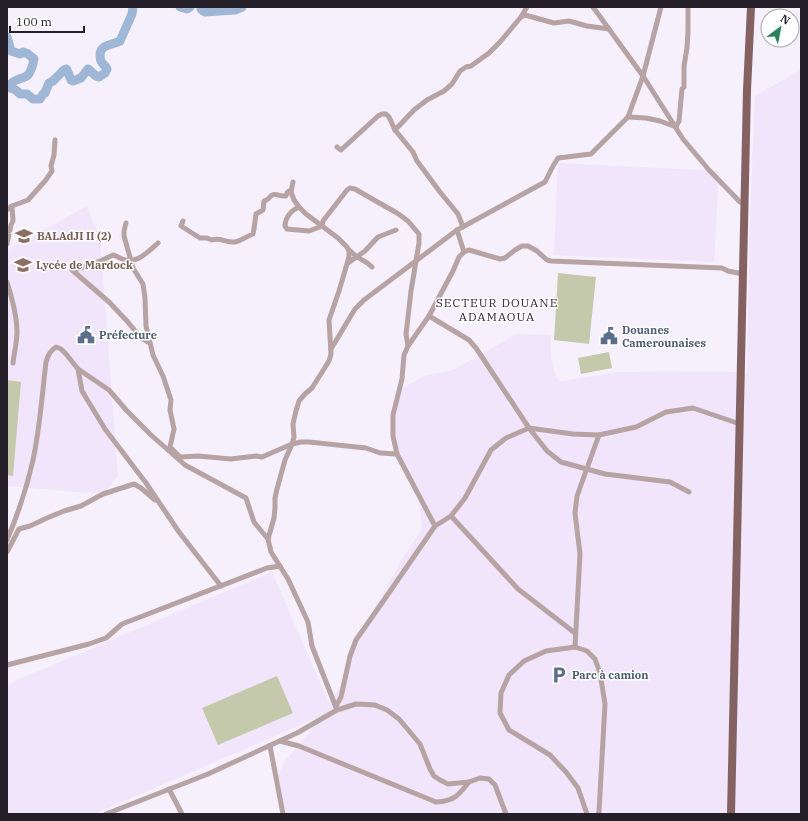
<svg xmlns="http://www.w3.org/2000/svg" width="808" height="821" viewBox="0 0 808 821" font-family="'IBM Plex Serif',serif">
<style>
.built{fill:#f0e5fa}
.green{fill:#c4c9ab}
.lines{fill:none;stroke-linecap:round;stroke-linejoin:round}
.river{stroke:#a0b6d6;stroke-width:9}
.minor{stroke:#b7a3a3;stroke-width:5}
.primary{stroke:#846262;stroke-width:8}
.labels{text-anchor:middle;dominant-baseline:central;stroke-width:3;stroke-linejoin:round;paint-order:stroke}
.education-label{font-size:11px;font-weight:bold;fill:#785e54;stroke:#fff;text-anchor:start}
.service-label{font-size:11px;font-weight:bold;fill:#4e5e75;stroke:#fff;text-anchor:start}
.neighbourhood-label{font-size:12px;letter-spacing:1px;fill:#33283d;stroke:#fff}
</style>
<rect width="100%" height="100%" fill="#f5f0fb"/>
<g class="built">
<path d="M801 70V814H285L275 782 285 761 306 737 319 717 94 814H7V686L20 679 272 572 329 703 338 690 363 628 401 561 422 529 419 499 395 456 392 416 403 388 424 376 453 370 517 334 551 335V357L556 378 561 381 619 372 713 371 747 373 750 219 755 96Z"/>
<path d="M558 163 719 171 714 262 554 255Z"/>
<path d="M87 206 100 239 118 476 103 494 7 486V250Z"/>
</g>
<g class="green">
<path d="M558 273 596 277 589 344 554 340Z"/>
<path d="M609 352 612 368 581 374 578 358Z"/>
<path d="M7 380 21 382 13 476 7 475Z"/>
<path d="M277 676 293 713 218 745 202 708Z"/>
</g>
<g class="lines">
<g class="river">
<path d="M180 7 187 9 190 7"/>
<path d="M201 7V9L202 8V10L205 12 235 10 242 7"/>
<path d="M7 37 11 51 20 54 23 52 28 54 34 59C33 64 32 70 28 75 22 80 10 79 10 88L16 90 20 94H27L33 99H40L43 94 45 93 49 83 53 81 64 70 66 69 67 70 71 80 73 81 81 78 88 69 96 76 99 77 105 73 107 69C106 66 102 64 101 61 100 59 100 57 100 55 100 44 113 45 120 41L132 14 133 7"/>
</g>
<g class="minor">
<path d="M593 7 643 76 683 139 709 170 740 202"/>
<path d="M521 17 525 15 554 23 569 21 587 26 609 29"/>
<path d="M628 117 646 118 660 121 676 127 679 121 682 89 684 87V66L687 48 688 31V7"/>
<path d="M395 130 414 110 427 100 444 91 452 84 460 71 466 67 471 66 489 53 500 42 521 17 527 7"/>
<path d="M337 147 341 150 378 116 382 114H386L389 117 395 130 413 152 417 161 440 192 458 214 463 227"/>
<path d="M293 182 291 192 294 200 299 207 306 214 338 238 346 246 349 250V257L339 291 329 320 331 354 329 361 312 388 305 394 299 401 296 411 293 424 294 437 292 444 285 460 277 489 275 498V508L274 518 268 539 271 552 288 579 308 622 312 646 337 710"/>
<path d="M299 207C291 210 285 218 285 226L287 229 309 231 322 226 323 221 347 190 350 188 355 189 367 196 397 213 408 221 419 234V243L411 291 406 334 408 346"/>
<path d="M7 210 12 206 28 200 45 181 52 171 51 166 54 155 55 140"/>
<path d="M183 221 181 226 200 238H207L212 240C220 237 226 243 235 242 241 241 247 236 253 234L254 229 256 214 263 210 264 201C269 200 269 197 272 195 277 193 281 197 286 196L287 193 289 191 291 192"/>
<path d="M126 223 124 231V236L133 268 143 284 145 298 146 326 153 355 163 376 171 400 170 410 174 429 170 447 180 457 198 456 231 459 256 456 262 457 292 444 301 442H309L366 448 380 453 397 454"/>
<path d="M457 230 464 252"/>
<path d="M7 244 11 225 13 221 12 206"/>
<path d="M349 250C352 252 354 255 357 257 363 261 367 261 372 267"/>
<path d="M348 263 365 251 378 237 396 230"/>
<path d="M72 270 109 302 127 321 141 338 150 343"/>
<path d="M72 270C86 268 99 262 113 255 117 256 121 259 125 260 138 263 149 251 158 243"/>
<path d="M7 282C12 298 17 315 17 332 17 342 14 353 13 363"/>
<path d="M429 316 469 340 476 348 529 428 547 451 561 462 605 474 670 482 689 492"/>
<path d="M331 349 355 309 364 300 457 230 545 182 553 166 558 158 591 154 628 117 643 76 661 7"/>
<path d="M78 369 82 391 105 429 146 483 179 532 221 586"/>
<path d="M451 516 518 589 575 633"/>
<path d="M435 526 397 454 393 436V415L402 379 404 355 408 346 429 316 453 271 459 257 464 252 469 250 500 259 505 258 515 250 522 246H528L537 251 547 260 551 261 722 268 728 271 743 274"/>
<path d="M7 540C18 514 27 487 33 460 40 428 42 395 46 362 48 355 50 351 56 347L61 349 66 354 78 369 109 390 127 411 151 435 185 465 246 498 254 522 268 539"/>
<path d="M7 552 19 529 30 526 47 518 64 511 81 506 103 494 134 484 141 488 155 500"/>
<path d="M575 647 580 554 575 513 577 496 599 435"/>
<path d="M7 665 89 644 106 638 122 624 267 568 280 566"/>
<path d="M336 706 341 697 350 656 356 640 384 600 435 526 451 516 465 498 491 450 506 438 529 428 573 434 599 435 636 427 666 412 693 408 740 424"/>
<path d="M280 741 299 746 436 802C454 801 458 796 469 782"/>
<path d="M270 746 283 814"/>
<path d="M169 789 182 814"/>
<path d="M106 814 208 774 297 733 337 710 356 704 375 705 387 710 399 719 420 744 430 769 434 776 440 780 448 784 469 782 480 778 489 779 495 785 506 814"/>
<path d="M587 814 578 788 566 772 550 755 509 730 500 713 501 693 509 675 524 661 546 651 575 647 587 651 595 659 600 673 605 704 599 812 598 814"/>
</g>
<path class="primary" d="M731 814 747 90 751 7"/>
</g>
<defs>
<g id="school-bare" transform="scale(1.38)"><path d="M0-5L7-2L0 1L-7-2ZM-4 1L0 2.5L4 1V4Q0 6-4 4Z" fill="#8d6e63" stroke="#fff" stroke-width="2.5" paint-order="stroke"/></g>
<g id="civic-bare" transform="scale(1.38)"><path d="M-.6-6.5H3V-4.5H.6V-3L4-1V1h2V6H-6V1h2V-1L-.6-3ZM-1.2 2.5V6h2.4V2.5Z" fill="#5c6f8a" stroke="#fff" stroke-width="2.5" paint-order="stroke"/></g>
<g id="parking-bare" transform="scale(1.38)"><path d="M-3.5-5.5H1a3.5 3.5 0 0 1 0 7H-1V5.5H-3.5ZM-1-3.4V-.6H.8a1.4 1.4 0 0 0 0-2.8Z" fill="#5c6f8a" stroke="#fff" stroke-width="2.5" paint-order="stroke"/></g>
</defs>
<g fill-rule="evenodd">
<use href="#school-bare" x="24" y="236"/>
<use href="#school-bare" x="23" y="265"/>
<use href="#civic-bare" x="86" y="335"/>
<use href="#civic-bare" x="609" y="336"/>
<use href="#parking-bare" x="559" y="675"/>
</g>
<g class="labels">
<g class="education-label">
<text x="37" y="236">BALAdJI II (2)</text>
<text x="36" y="265">Lycée de Mardock</text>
</g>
<g class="service-label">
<text x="622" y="330">Douanes<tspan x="622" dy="13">Camerounaises</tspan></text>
<text x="99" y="335">Préfecture</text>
<text x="572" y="675">Parc à camion</text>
</g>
<g class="neighbourhood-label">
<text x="497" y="302">SECTEUR DOUANE<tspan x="497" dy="14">ADAMAOUA</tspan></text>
</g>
</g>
<rect width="808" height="821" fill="none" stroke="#241f29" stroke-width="16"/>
<g transform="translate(780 28) rotate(32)"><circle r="19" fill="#ffffff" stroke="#a7a5a9"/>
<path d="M0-3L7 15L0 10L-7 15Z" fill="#26835a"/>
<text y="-6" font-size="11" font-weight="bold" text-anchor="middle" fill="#241f29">N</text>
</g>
<path d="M10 26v6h74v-6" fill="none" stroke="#241f29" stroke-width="2"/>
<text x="16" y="26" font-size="12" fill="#241f29" stroke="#ffffff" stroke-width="3" paint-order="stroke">100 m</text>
</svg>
